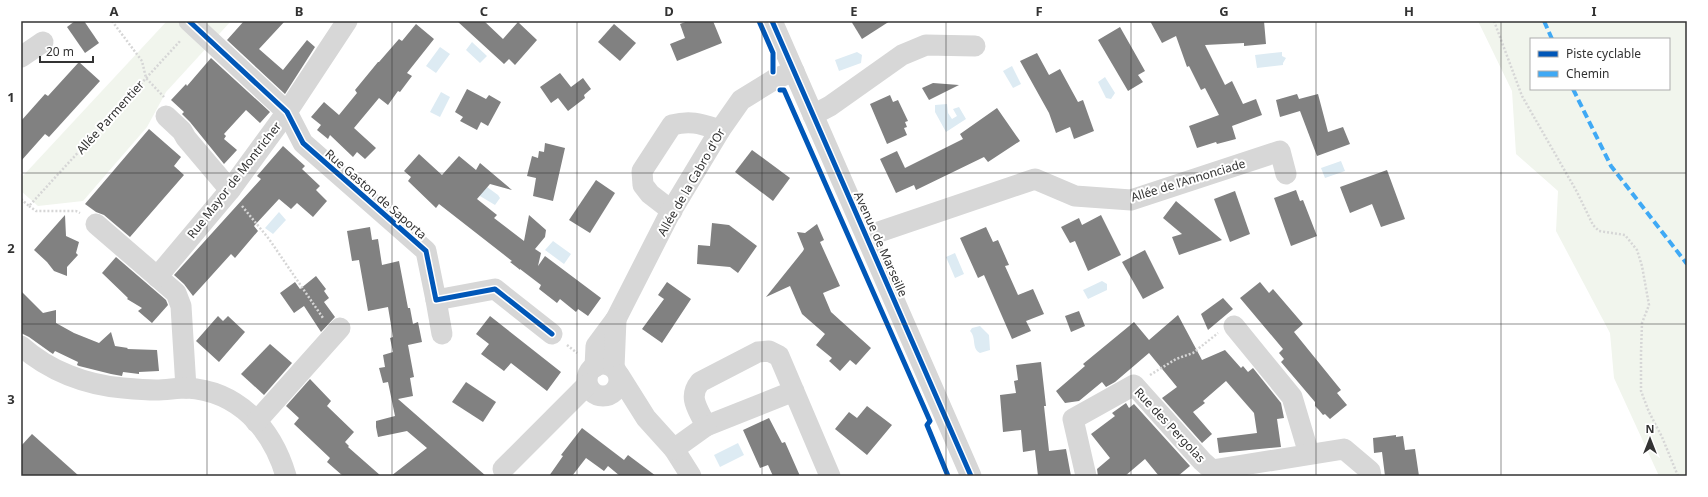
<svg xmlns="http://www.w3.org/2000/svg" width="1708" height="497" viewBox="0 0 1708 497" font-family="'Noto Sans',sans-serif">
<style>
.green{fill:#f1f5ed;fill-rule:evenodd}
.water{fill:#ddebf3}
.building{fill:#818181}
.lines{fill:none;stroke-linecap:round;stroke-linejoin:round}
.path{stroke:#d6d6d6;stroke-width:2.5;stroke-dasharray:2 2;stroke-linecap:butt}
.minor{stroke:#d7d7d7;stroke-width:21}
.quiet{stroke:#3fa9f5;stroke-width:4;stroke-dasharray:8 4;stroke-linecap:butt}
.cycleway-casing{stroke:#fff;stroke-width:8}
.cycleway{stroke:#0057b8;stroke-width:5}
.grid{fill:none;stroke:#333;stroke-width:1;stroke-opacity:0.55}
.labels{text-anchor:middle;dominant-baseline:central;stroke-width:4;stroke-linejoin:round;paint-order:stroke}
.street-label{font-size:12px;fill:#333;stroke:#fff}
.neatline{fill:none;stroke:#333;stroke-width:1.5}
.grid-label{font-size:13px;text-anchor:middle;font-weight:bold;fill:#333}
</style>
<rect width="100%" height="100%" fill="#fff"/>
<g class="green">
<path d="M167 21H231L166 92 147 127 83 201 38 206 21 191V178Z"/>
<path d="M1478 21H1687V476H1659L1614 378 1610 333 1556 231 1558 191 1516 154 1512 91ZM1531 39H1669V89H1531Z"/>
</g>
<g class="water">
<path d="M472 42 487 56 480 63 466 50Z"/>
<path d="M440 47 450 54 436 73 426 66Z"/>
<path d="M857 52 862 55 861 63 839 71 835 60Z"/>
<path d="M1282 52V56L1286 58 1283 63V65L1257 68 1255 55Z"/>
<path d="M1012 66 1021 84 1013 88 1003 71Z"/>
<path d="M1105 77 1115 93 1111 99 1106 98 1098 82Z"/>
<path d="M441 92 450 97 440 117 430 112Z"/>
<path d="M947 104 948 113 952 119 957 116 953 109 959 107 966 119 946 132 935 112V105Z"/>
<path d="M1341 161 1345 171 1325 178 1321 168Z"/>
<path d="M487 187 498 195 500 198 495 205 480 196V191Z"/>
<path d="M279 212 286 220 273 234 265 228Z"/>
<path d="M553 241 571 254 564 264 545 250Z"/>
<path d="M955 253 964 274 955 278 946 257Z"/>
<path d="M1102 281 1107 284V290L1088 299 1083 290Z"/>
<path d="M980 326 989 335 990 350 980 353C971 348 977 338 970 331L972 328Z"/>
<path d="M738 443 744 455 720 467 714 455Z"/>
</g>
<g class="building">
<path d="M75 21H84L99 43 85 53 67 27Z"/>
<path d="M244 21H285L259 49 283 70 307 40 315 47 285 94 227 40Z"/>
<path d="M457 21H484L503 39 518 22 537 40 515 65 509 59 504 64Z"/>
<path d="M688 21H713L722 43 677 61 670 44 685 38 680 24Z"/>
<path d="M851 21H890L862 39Z"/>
<path d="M1150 21H1264L1266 44 1244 46V43L1205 45 1225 85 1232 81 1243 104 1256 99 1262 115 1232 126 1236 139 1217 144 1216 142 1197 148 1189 126 1219 115 1205 88 1201 90 1189 66 1187 67 1176 36 1162 43Z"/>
<path d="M416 24 434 39 407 73 412 76 400 92 398 91 388 105 379 98 354 128 376 148 365 159 357 152 353 157 330 135 328 139 317 130 321 125 311 117 324 102 339 115 357 93 355 90 378 62H379L399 39 402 41Z"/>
<path d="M614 24 636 43 620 61 598 42Z"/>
<path d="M1120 27 1145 71 1138 75 1143 82 1128 91 1098 40Z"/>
<path d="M1037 53 1049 75 1060 69 1078 102 1083 100 1094 131 1074 139 1070 127 1056 133 1049 113 1020 61Z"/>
<path d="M211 58 270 112 260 123 246 110 224 134 226 136 224 139 237 150 224 164 190 122 182 114 184 112 171 100 186 84 187 86Z"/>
<path d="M79 62 100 81 49 137 45 134 21 161V121L45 94 48 96Z"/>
<path d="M560 73 571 87 583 78 591 89 584 95 585 98 568 111 558 98 551 103 540 87Z"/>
<path d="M933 83 959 85 929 100 922 88Z"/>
<path d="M467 89 486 99 489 95 501 102 488 126 481 122 477 130 460 121 463 117 455 112Z"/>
<path d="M1297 94 1299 99 1318 94 1328 132 1343 127 1350 144 1317 156 1300 111 1280 117 1276 100Z"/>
<path d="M890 95 893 102 898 100 908 121 905 122 907 127 904 128 907 135 887 144 870 104Z"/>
<path d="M997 108 1020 141 988 162 984 157 916 190 914 185 896 193 880 159 897 151 905 168 963 139 960 134Z"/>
<path d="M149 129 181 157 174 166 184 175 130 237 104 215 96 212 85 204Z"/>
<path d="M545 143 565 148 553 201 533 196 536 178 527 176 532 156 538 158 539 151 544 152Z"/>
<path d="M283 146 305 166 302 169 320 186 316 190 327 201 313 217 297 203 291 209 279 199 254 226 258 231 235 258 231 254 193 296 184 284 174 275 261 179 257 176Z"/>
<path d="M752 150 790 178 773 201 735 172Z"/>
<path d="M419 154 442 175 459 156 476 170 480 163 512 190 490 184 477 199 497 215 494 218 524 241 529 215 546 230 545 237 535 249 541 253 538 266 545 256 601 298 588 316 578 309 576 312 560 299 557 303 539 289 541 285 520 269 519 270V269L510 262 512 261 439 204 436 208 408 181 411 177 404 171Z"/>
<path d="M1387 170 1405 219 1381 227 1372 204 1350 213 1340 187Z"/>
<path d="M596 180 615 193 590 233 569 220Z"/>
<path d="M1296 190 1300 201 1303 200 1317 236 1291 246 1274 198Z"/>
<path d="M1235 191 1250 234 1230 242 1214 199Z"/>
<path d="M1176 201 1222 240 1179 255 1172 237 1182 234 1163 218Z"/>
<path d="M65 215 66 236 79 242 76 253 78 255 67 267V276L54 271 47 262 34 250Z"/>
<path d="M1101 215 1121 255 1088 271 1075 241 1070 243 1061 227 1079 218 1082 225Z"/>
<path d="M712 223 729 225 757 246 738 273 730 267 697 264 698 245 710 246Z"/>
<path d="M817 224 824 240 820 242 840 286 823 293 831 312 871 348 856 365 850 360 840 371 829 361 832 358 816 345 825 334 802 314 790 286 766 297 803 251 804 249 797 232 805 233Z"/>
<path d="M370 227 372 240 378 239 382 265 399 261 408 308H410L413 324 418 322 422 342 408 345 414 377 410 378 413 396 398 399 486 476H391L427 448 407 431 378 437 376 427V421L395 416 388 382 383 383 379 368 385 367 383 355 393 352 390 338 393 337 388 307 368 311 359 260 352 261 347 231Z"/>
<path d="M986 227 993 242 998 240 1009 265 1005 266 1018 295 1033 289 1044 314 1026 321 1031 331 1012 339 984 275 978 278 960 238Z"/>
<path d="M1145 250 1164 288 1143 299 1122 262Z"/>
<path d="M116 257 166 300 168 305 152 323 138 311 142 308 127 299 128 298 102 273Z"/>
<path d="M316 276 326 289 324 291 329 298 324 302 335 317 321 332 304 306 294 313 280 293 295 282 300 289Z"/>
<path d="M667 282 691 299 662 343 642 329 664 299 658 295Z"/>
<path d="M1260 282 1269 293 1273 289 1303 324 1294 332 1341 390 1337 393 1347 405 1330 419 1325 414 1323 415 1318 409 1315 406V402L1281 362 1284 359 1279 353 1283 349 1240 298Z"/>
<path d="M21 291 43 313 56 310V323L74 333 99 343 111 332 115 346 128 348 127 349 157 350 159 371 139 372V374L123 372 122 376 111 374 79 366 77 365 78 362 55 351 53 354 50 352 29 337 21 333Z"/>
<path d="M1223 298 1233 309 1208 330 1201 314Z"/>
<path d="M1079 311 1085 326 1071 332 1065 316Z"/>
<path d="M1178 315 1202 360 1225 350 1241 368 1243 366 1248 372 1253 368 1281 403 1284 418 1277 419 1281 447 1219 453 1217 438 1257 433 1254 413 1226 381 1203 401 1205 403 1193 412 1212 434 1202 443 1162 398 1177 387 1149 353 1115 382 1106 387 1102 382 1079 401 1065 403 1056 391 1085 366 1083 364 1134 322 1149 340Z"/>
<path d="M218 316 223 321 228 316 245 332 219 362 196 341Z"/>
<path d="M490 316 561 372 547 391 511 363 504 371 481 354 489 344 476 334Z"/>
<path d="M270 344 292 363 264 395 241 374Z"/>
<path d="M1041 362 1046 406H1044L1049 451 1066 449 1071 476H1038L1035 450 1023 452 1021 430 1003 432 1000 395 1016 393 1014 381 1018 380 1016 365Z"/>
<path d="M310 379 331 401 327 406 354 432 345 442 349 446 348 447 381 476H343L327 462 330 458 294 424 299 418 286 406Z"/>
<path d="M466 382 496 402 483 422 452 402Z"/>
<path d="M1126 403 1129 408 1134 404 1190 466 1178 476H1159L1145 459 1125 476H1098L1097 469 1110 458 1091 434 1115 416 1112 413Z"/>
<path d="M867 406 892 425 867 455 835 429 849 412 857 418Z"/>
<path d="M769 418 782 443 785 442 800 476H773L768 465 760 468 743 430Z"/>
<path d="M582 428 624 460 628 455 656 476H620L608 466 604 471 586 458 572 476H549L563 456 561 455Z"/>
<path d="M32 434 79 476H21V446Z"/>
<path d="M1396 435V437L1403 436 1405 450 1415 449 1419 476H1385L1382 452 1374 453 1373 438Z"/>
</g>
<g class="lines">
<g class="path">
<path d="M112 21 142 61 146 78 164 97"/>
<path d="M1494 21 1522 96 1577 192 1593 225 1599 231 1625 235 1637 250 1642 266 1649 305 1642 323 1641 353V391L1649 412 1662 437 1678 476"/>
<path d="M21 199 29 206 181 40"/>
<path d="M29 206 36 211H76L80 213"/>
<path d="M242 206 269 239 323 318"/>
<path d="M567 345 577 353"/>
<path d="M1150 375 1176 359 1193 353 1218 333"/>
</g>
<g class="minor">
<path d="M189 21 287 112 303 143 426 251 436 300 495 289 552 334"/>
<path d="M772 21 971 476"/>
<path d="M21 57 43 42"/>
<path d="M813 115 830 106 902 55 926 45 975 46"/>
<path d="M166 116 182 131 186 138 230 190"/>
<path d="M672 211 650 194 643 185 642 171 672 125C691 120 701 124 720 130"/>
<path d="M96 224 176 293 181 306 186 388"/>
<path d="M867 236 1035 179 1075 196 1131 200 1280 151 1286 174"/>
<path d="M157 277 230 190 287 112 347 21"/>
<path d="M436 300 442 334"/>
<path d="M1234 326 1292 397 1309 454"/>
<path d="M21 346C49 371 86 385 123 388 134 389 145 390 156 390 166 390 177 388 187 388 238 391 272 428 286 476"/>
<circle cx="603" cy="380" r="16"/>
<path d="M595 367 596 346 616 319 670 213 720 130 741 100 775 79 794 71"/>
<path d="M614 368 616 319"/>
<path d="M619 375 646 418 674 449 691 476"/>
<path d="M794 391 706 426C699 410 687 398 700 382L758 352 769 351 779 356 830 476"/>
<path d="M256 422 340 328"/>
<path d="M674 449 706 426"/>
<path d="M503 469 587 385"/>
<path d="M1086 476 1073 419 1134 385 1202 461 1212 470 1344 449 1370 471 1371 476"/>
</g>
<g class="quiet">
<path d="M1544 21 1552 39"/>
<path d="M1573 89 1611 166 1687 264"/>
</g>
<g class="cycleway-casing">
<g id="cycleway">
<path d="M189 21 287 112 303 143 426 251 436 300 495 289 552 334"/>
<path d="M759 21 773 53V72"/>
<path d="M772 21 971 476"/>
<path d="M780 90H784L930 421 927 425 948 476"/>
</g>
</g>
<use href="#cycleway" class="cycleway"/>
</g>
<path class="grid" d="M207 21V476M392 21V476M577 21V476M762 21V476M946 21V476M1131 21V476M1316 21V476M1501 21V476M21 173H1687M21 324H1687"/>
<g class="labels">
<g class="street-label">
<text transform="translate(110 117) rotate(-48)">Allée Parmentier</text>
<text transform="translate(234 180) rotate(-52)">Rue Mayor de Montricher</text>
<text transform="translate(1188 180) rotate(-17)">Allée de l’Annonciade</text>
<text transform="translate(691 182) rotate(-60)">Allée de la Cabro d'Or</text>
<text transform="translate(376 194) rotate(41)">Rue Gaston de Saporta</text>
<text transform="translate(881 244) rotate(66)">Avenue de Marseille</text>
<text transform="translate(1170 425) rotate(47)">Rue des Pergolas</text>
</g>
</g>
<rect width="1708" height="497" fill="none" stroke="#ffffff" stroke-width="44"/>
<rect x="1530" y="38" width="140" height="52" fill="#ffffff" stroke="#adadad"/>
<rect x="1538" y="51" width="20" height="6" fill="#0057b8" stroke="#adadad"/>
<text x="1566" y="58" font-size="12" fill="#333333">Piste cyclable</text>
<rect x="1538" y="71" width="20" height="6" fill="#3fa9f5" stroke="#adadad"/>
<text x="1566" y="78" font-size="12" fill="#333333">Chemin</text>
<g transform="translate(1650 439)" stroke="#ffffff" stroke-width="3" paint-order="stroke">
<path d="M0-3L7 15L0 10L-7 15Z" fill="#333333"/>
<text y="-6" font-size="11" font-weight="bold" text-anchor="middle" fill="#333333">N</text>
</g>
<path d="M40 56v6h53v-6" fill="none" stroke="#333333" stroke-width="2"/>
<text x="46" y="56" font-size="12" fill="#333333" stroke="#ffffff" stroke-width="3" paint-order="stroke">20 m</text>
<rect x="22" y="22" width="1664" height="453" class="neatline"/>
<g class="grid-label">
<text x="114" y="16">A</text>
<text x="299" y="16">B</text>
<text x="484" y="16">C</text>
<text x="669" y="16">D</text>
<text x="854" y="16">E</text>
<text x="1039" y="16">F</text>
<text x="1224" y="16">G</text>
<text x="1409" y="16">H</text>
<text x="1594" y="16">I</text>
<text x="11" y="102">1</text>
<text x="11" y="253">2</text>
<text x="11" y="404">3</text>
</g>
</svg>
